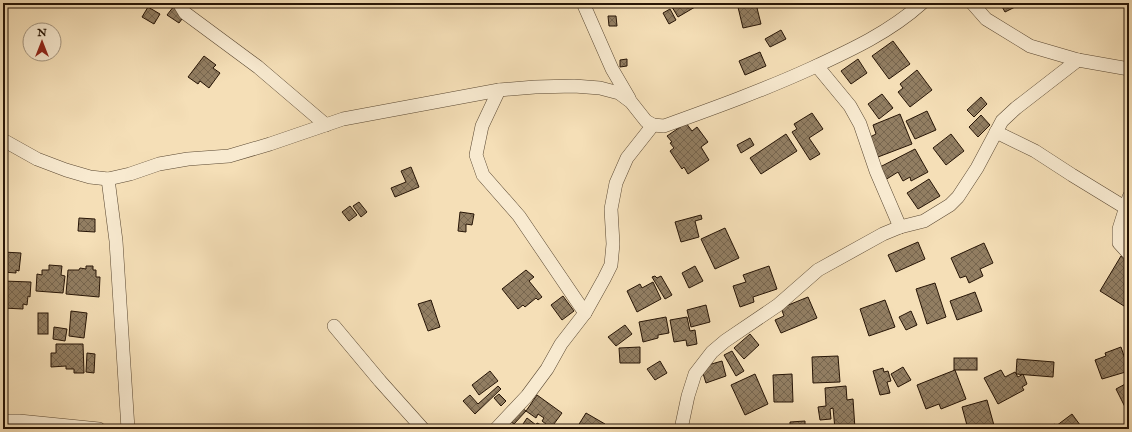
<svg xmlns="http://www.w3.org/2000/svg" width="1132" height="432" viewBox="0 0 1132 432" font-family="'IM FELL English',serif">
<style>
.building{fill:url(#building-cross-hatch);stroke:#271506}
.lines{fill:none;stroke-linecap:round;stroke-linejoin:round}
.minor-casing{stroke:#5a4832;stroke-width:14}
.minor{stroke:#f8ead0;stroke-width:13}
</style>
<defs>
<pattern id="building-cross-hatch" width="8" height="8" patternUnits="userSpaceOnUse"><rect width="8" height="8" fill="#927e62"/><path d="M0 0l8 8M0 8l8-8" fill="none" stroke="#77664f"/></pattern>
</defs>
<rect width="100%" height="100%" fill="#f5dfb7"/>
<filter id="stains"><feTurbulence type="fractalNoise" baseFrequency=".005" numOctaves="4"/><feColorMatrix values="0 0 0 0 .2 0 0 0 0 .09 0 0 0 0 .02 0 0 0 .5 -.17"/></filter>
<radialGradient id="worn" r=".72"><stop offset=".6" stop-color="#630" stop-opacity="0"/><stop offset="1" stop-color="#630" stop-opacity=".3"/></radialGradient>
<g class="building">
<path d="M679 3H693L695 7 678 17 672 7Z"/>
<path d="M737 3H767V5L757 8 761 24 743 28Z"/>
<path d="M1000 3H1015L1017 6 1005 12Z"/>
<path d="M174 6 185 15 179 23 167 15Z"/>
<path d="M148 7 160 14 154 24 142 17Z"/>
<path d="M670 9 676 20 669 24 663 13Z"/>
<path d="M608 16H616L617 26H609Z"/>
<path d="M781 30 786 39 770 47 765 39Z"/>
<path d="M893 41 910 64 889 79 872 56Z"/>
<path d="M760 52 766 66 745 75 739 61Z"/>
<path d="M204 56 216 65 213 68 220 73 209 88 200 81 198 84 188 77Z"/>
<path d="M627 59V66L620 67V60Z"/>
<path d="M858 59 867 73 851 84 841 71Z"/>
<path d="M917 70 932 90 910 107 898 92 903 88 900 84Z"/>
<path d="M882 94 893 108 879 119 868 104Z"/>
<path d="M981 97 987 104 974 117 967 110Z"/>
<path d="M927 111 936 130 915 139 906 121Z"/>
<path d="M812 113 823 129 809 138 820 154 810 160 792 132 797 129 794 124Z"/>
<path d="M900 114 912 144 878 157 870 137 876 134 873 125Z"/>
<path d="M981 115 990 125 978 137 969 127Z"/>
<path d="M686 123 692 131 697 127 708 142 701 147 709 160 688 174 684 167 682 169 670 151 674 148 670 143 672 142 667 136Z"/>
<path d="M786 134 797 151 761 174 750 158Z"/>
<path d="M951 134 964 151 946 165 933 148Z"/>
<path d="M750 138 754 145 741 153 737 145Z"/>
<path d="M915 149 928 172 911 181 910 177 903 181 898 172 885 180 878 168Z"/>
<path d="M411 167 419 187 395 197 391 188 406 182 401 171Z"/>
<path d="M929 179 940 196 918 209 907 193Z"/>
<path d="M359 202 367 212 361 217 353 206Z"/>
<path d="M350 206 357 215 349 221 342 212Z"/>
<path d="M460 212 474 214 472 225 466 224V232L458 231Z"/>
<path d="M701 215 702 219 695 221 699 237 681 242 675 222Z"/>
<path d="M79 218 95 219V232L78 231Z"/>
<path d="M725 228 739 258 715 269 701 239Z"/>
<path d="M918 242 925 259 896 272 888 255Z"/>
<path d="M984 243 993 263 980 269 983 276 969 283 966 276 960 278 951 258Z"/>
<path d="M3 252 21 253 19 271 16 270V273L3 272Z"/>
<path d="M1121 256 1129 261V297L1124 306 1100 291Z"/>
<path d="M49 265 62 266 61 275 65 276 63 293 36 291 37 274 42 275V270H49Z"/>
<path d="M86 266H93V270H96V277H100L99 297 66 294 68 270H79L80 268 86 269Z"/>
<path d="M695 266 703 281 689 288 682 273Z"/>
<path d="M769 266 777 289 753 297 754 302 740 307 733 286 746 282 743 275Z"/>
<path d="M526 270 534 277 529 281 542 297 538 300 536 298 525 307 523 305 518 309 502 289Z"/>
<path d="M655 276 657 278 661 276 672 295 665 299 652 277Z"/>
<path d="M3 281 31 282 30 297 28 296 27 305 23 304V309L3 308Z"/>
<path d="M653 282 661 299 637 312 627 291 640 284 642 288Z"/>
<path d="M935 283 946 317 927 324 916 289Z"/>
<path d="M975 292 982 311 957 320 950 301Z"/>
<path d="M563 296 574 311 562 320 551 305Z"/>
<path d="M808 297 817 318 781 333 775 320 784 316 781 308Z"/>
<path d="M431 300 440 327 428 331 418 304Z"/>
<path d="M885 300 895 327 869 336 860 309Z"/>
<path d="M706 305 710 322 691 327 687 310Z"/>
<path d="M71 311 87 313 84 338 69 336Z"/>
<path d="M911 311 917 325 906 330 899 317Z"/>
<rect x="38" y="313" width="10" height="21"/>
<path d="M666 317 669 333 658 335V338L643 342 639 322Z"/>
<path d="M687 317 690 331 695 330 697 344 687 346 686 340 674 342 670 320Z"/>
<path d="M625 325 632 334 616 346 608 337Z"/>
<path d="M54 327 67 329 65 341 53 339Z"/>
<path d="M750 334 759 345 744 359 734 348Z"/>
<path d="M56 344H83L84 373H74V369H66V366L51 367V353H56Z"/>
<path d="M640 347V363H620L619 348Z"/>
<path d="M1121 347 1129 371 1102 379 1095 360 1106 356 1105 353Z"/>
<path d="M732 351 744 371 736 376 724 355Z"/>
<path d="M87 353 95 354 94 373 86 372Z"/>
<path d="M838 356 840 382 813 383 812 357Z"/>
<rect x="954" y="358" width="23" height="12"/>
<path d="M1017 359 1054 362 1053 377 1016 374Z"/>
<path d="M660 361 667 373 655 380 647 369Z"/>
<path d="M722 361 726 376 706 383 701 367Z"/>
<path d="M903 367 911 380 898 387 891 374Z"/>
<path d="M883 368 884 372 888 371 891 381 887 382 890 393 880 395 873 371Z"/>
<path d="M955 370 966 399 941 409 939 404 926 409 917 385Z"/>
<path d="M1001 370 1005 377 1015 372 1018 377 1023 374 1027 384 1022 387 1024 390 998 404 984 378Z"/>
<path d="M490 371 498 381 479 395 472 385Z"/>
<path d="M755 374 768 404 745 415 731 385Z"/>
<path d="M792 374 793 402H774L773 375Z"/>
<path d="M1129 382V405L1125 407 1116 389Z"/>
<path d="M498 386 501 389 475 414 463 401 470 395 478 404Z"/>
<path d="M846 386 847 400 853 399 855 429H835L833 408 830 409 831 419 820 420 818 407 826 406 825 388Z"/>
<path d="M499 394 506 401 501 406 494 398Z"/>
<path d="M537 395 562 413 551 428 542 421 544 418 538 414 536 418 526 411Z"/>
<path d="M987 400 995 429H968L962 407Z"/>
<path d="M522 408 526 411 514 424 510 421Z"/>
<path d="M586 413 605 424 602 429H576Z"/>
<path d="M1072 414 1083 429H1047L1055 424 1056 426Z"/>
<path d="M527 418 536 425 537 423 541 425 538 429H529L523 424Z"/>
<path d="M805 421V429H790V422Z"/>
</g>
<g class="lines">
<g class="minor-casing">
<g id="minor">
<path d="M179 3 185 13 258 67 326 125"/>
<path d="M583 3 612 69 629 98"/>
<path d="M972 3 986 19 1030 46 1078 60 1129 69"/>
<path d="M817 66 850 106 860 124 876 171 900 227"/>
<path d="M499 90 482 126 476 155 483 175 519 216 585 313"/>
<path d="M996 132 1035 151 1072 175 1126 208"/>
<path d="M3 140 37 159 66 170 90 177 108 179 130 174 159 164 188 159 229 156 270 144 343 119 499 90 535 87 574 86 600 88 619 93 631 102 646 121 653 125 664 126C714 108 764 90 812 68 851 50 890 32 922 3"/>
<path d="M108 179 116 241 128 429"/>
<path d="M1129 197 1119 229V243L1129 254"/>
<path d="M334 326 380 381 423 429"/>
<path d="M3 421H19L99 429"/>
<path d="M496 429 527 396 547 369 561 344 585 313 604 279 611 265 613 244 611 209 616 183 627 158 653 125"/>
<path d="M681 429 688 396 695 374 712 352 725 341 778 305 818 270 883 234 900 227 924 221 950 205 958 197 977 168 1002 121 1016 108 1078 60"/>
</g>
</g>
<use href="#minor" class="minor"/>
</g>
<rect width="1132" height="432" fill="none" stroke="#f5dfb7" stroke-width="16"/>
<rect x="4" y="4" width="1124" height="424" fill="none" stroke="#271506" stroke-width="2"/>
<rect x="8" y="8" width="1116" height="416" fill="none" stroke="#271506"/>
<g transform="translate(42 42)"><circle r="19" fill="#f8ead0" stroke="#a4957f"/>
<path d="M0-3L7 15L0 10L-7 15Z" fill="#8f2418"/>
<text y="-6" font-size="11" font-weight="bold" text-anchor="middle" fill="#271506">N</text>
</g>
<rect width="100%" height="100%" filter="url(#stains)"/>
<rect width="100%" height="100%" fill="url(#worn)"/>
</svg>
